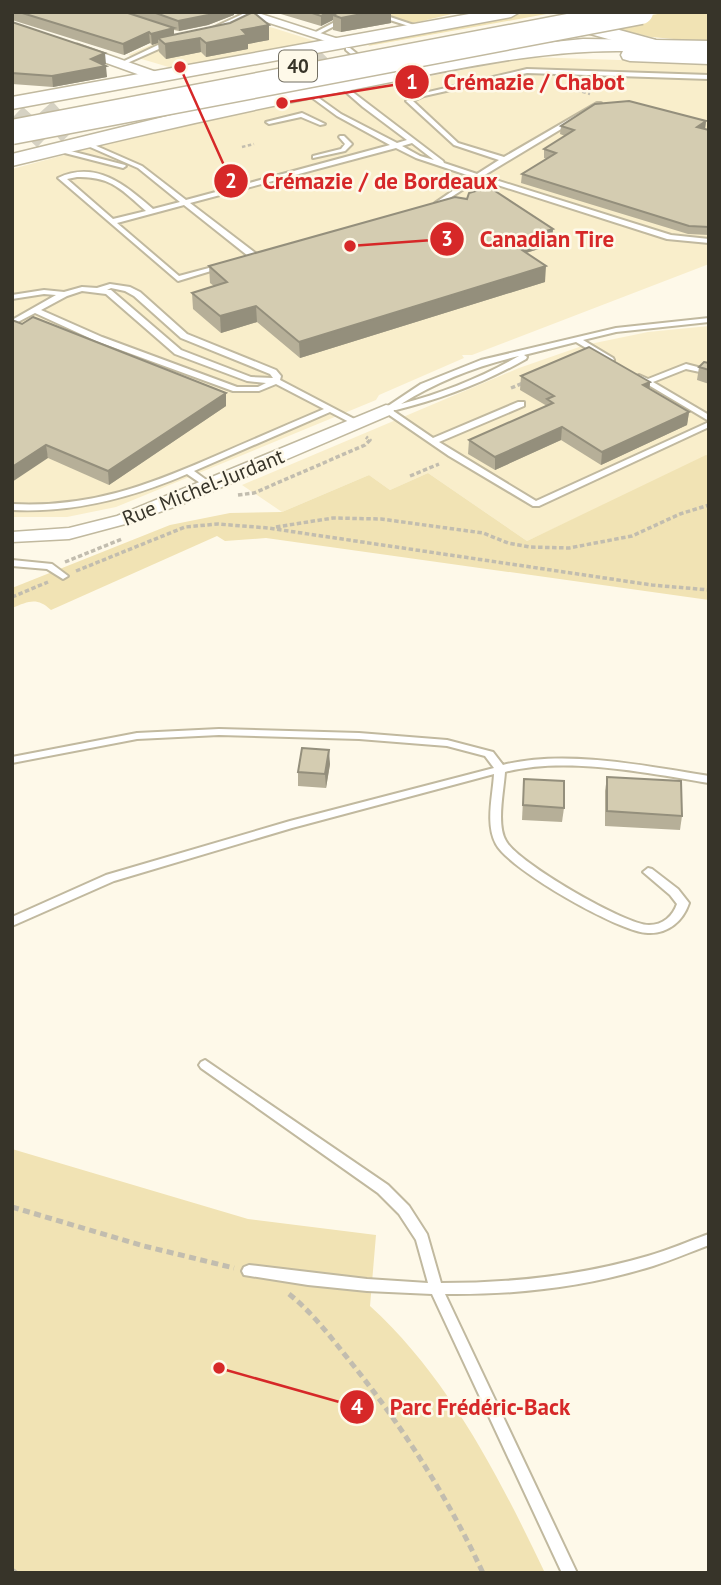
<svg xmlns="http://www.w3.org/2000/svg" width="721" height="1585" viewBox="0 0 721 1585" font-family="'PT Sans',sans-serif">
<style>
.built{fill:#f9eecb}
.green{fill:#f1e3b4}
.lines{fill:none;stroke-linecap:round;stroke-linejoin:round}
.secondary-tunnel{stroke:#d6d2c3;stroke-width:20;stroke-dasharray:20 10;stroke-linecap:butt}
.service-casing{stroke:#c1b99f;stroke-width:4}
.minor-casing{stroke:#c1b99f;stroke-width:3}
.secondary-casing{stroke:#c1b99f;stroke-width:3}
.primary-casing{stroke:#c1b99f;stroke-width:3}
.path-far2{stroke:#c2bdaf;stroke-width:2.5;stroke-dasharray:3.5 2.5;stroke-linecap:butt}
.path-far1{stroke:#c2bdaf;stroke-width:3.5;stroke-dasharray:4.5 2.5;stroke-linecap:butt}
.path{stroke:#c2bdaf;stroke-width:5;stroke-dasharray:7 4.5;stroke-linecap:butt}
.service{fill:#fff;fill-rule:evenodd}
.minor{fill:#fff;fill-rule:evenodd}
.secondary{fill:#fff;fill-rule:evenodd}
.primary{fill:#fff;fill-rule:evenodd}
.motorway-bridge-casing{stroke:#c1b99f;stroke-width:27;stroke-linecap:butt}
.motorway-bridge{stroke:#fff;stroke-width:24}
.wall{fill:#b6af98}
.shaded-wall{fill:#948f7c}
.building{fill:#d4ccb1;stroke:#948f7c;stroke-width:2}
.labels{text-anchor:middle;dominant-baseline:central;stroke-width:5;stroke-linejoin:round;paint-order:stroke}
.shield{fill:#fef9e9;stroke:#736f63;stroke-width:2}
.shield-label{font-size:19px;font-weight:bold;fill:#373429}
.street-label{font-size:21px;fill:#373429;stroke:#fef9e9}
.leader{fill:none;stroke:#d62828;stroke-width:2.5}
.callout-dot{fill:#d62828;stroke:#fef9e9;stroke-width:2.5}
.mark-label{font-size:21px;text-anchor:middle;font-weight:bold;fill:#fff}
.callout-label{font-size:23px;text-anchor:middle;font-weight:bold;fill:#d62828;stroke:#fef9e9;stroke-width:5;stroke-linejoin:round;paint-order:stroke}
</style>
<rect width="100%" height="100%" fill="#fef9e9"/>
<g class="built">
<path d="M244 19 315 41 172 68 128 55 171 36 211 34Z"/>
<path d="M530 57 709 63V264L472 355H462L464 358 379 395 376 400 116 507 67 517H12V169L128 138 243 112Z"/>
<path d="M709 326V456L527 541 428 473 390 490 369 475 282 512 242 485 519 368 585 345 648 332Z"/>
</g>
<g class="green">
<path d="M375 12H460L414 23Z"/>
<path d="M531 12 552 13 368 46 374 42Z"/>
<path d="M668 12H709V42L651 37 601 25Z"/>
<path d="M706 455 709 456V600L266 538 225 541 217 536 51 610C37 597 29 601 12 608V588L170 525 230 513 282 512 369 475 390 490 428 473 527 541Z"/>
<path d="M12 1149 248 1219 376 1235 370 1306C449 1378 499 1477 545 1573H12Z"/>
</g>
<g class="lines">
<g class="secondary-tunnel">
<path d="M313 58 339 83"/>
<path d="M45 108 69 135"/>
<path d="M16 114 44 140"/>
</g>
<g class="service-casing">
<g id="service">
<path d="M354 12H362L317 35 312 34Z"/>
<path d="M365 12H375L423 28 418 29Z"/>
<path d="M245 13 250 14 213 31 208 30Z"/>
<path d="M173 42 175 43V45L161 48 125 64 120 63 158 45Z"/>
<path d="M346 48H350L367 62V64H363L346 50Z"/>
<path d="M527 69 709 75V79L527 73 424 96 413 101 458 143 504 157 597 103H601V105L483 176 671 235 709 239V243L667 239 479 179 439 205H435V203L473 177 416 158 396 148 190 203 258 255V259H252L184 205 117 223 179 276 220 265 224 267 178 281 58 178C96 160 125 185 153 209L180 202 138 168 81 143V141H85L142 166 186 200 390 145 337 116 307 94V92L309 91 341 114 397 143 407 140 363 107 340 87V85L342 84 443 161 444 163 477 174 499 160 454 145 406 101 420 94ZM412 143 434 160 420 156 402 146ZM77 177C111 176 122 190 146 211L113 219 67 179Z"/>
<path d="M302 113 325 124 320 125 301 117 269 124 266 122Z"/>
<path d="M340 136H344L352 144 345 151 313 158V156L341 149 345 144 339 137Z"/>
<path d="M55 147 125 165 126 166 123 168 53 150V148Z"/>
<path d="M110 284 130 287 140 292 187 334 276 370 281 376 280 380 362 423 361 425H355L330 412 194 471 212 484V488L209 489 187 474C131 498 74 513 12 510V504C91 508 149 485 220 454 254 439 289 424 324 409L276 384 259 391H233L96 341 35 313 12 325V320L56 295 44 294 12 299V295L44 290 64 292 82 287 97 288ZM111 288 125 291 134 296 181 338 270 374 273 378 251 377 181 350 111 290H107ZM82 291 106 294 175 354 247 381 266 383 258 387H237L102 337 41 310 67 296Z"/>
<path d="M709 318V322L616 332 583 340 613 358 614 360 610 362 576 342 524 355 527 357 526 359C485 382 442 399 396 410H392L433 438 518 402H524V406L439 442 536 501 709 422V427L539 506H533L449 456 382 410 421 384 481 360 616 328ZM519 356C482 377 443 393 401 404 438 381 477 366 519 356Z"/>
<path d="M686 364 709 370V374L686 369 653 382 709 415V421L635 377 639 375 648 379Z"/>
<path d="M12 560 52 564 68 576 63 579 47 569 12 566Z"/>
<path d="M219 729 359 733 447 740 493 752 503 765C565 749 646 766 709 776V783C648 773 565 756 505 772 504 790 496 825 506 841 518 863 625 925 649 925 663 925 673 916 677 904L670 895 643 872 648 868 652 869 678 889 689 903C683 921 668 934 648 933 619 932 510 870 496 844 485 824 493 795 494 774L292 828 114 881 12 926V917L106 875 290 821 494 768 485 756 447 746 359 739 219 735 137 739 12 763V757L137 733Z"/>
<path d="M205 1060 388 1185 409 1206 427 1234 441 1283C512 1283 580 1276 648 1256 669 1250 689 1241 709 1234V1245C690 1252 672 1260 653 1266 586 1287 516 1295 445 1294L577 1573H562L432 1294 367 1291 308 1285 244 1275 242 1271 244 1267 249 1265 367 1279 428 1283 416 1240 399 1214 378 1193 201 1068 199 1065 201 1062Z"/>
</g>
</g>
<g class="minor-casing">
<g id="minor">
<path d="M235 12H255L348 42 338 45Z"/>
<path d="M77 44 162 74 164 77 158 81 154 80 73 51 71 48Z"/>
<path d="M386 405 392 406 394 410 392 414 182 504 129 523 69 539 12 542V532L69 528 117 516Z"/>
</g>
</g>
<g class="secondary-casing">
<g id="secondary">
<path d="M480 12H520L511 17 12 109V97Z"/>
<path d="M583 39 655 40 664 46 659 51 709 52V64L630 61 623 59 621 55 623 51C539 50 458 69 376 85 254 109 133 136 12 166V154L196 109 515 46Z"/>
</g>
</g>
<g class="primary-casing">
<path id="primary" d="M590 22 656 40 709 41V53L655 52 583 32 580 28 583 24Z"/>
</g>
<g class="path-far2">
<path d="M565 87 590 94"/>
<path d="M242 147 254 144"/>
</g>
<g class="path-far1">
<path d="M511 388 523 383"/>
<path d="M410 476 439 464"/>
<path d="M238 495 254 493 365 445 370 440 366 437"/>
<path d="M276 527 333 518 381 519 483 533 508 543 530 547 569 548 632 536 680 514 709 505"/>
<path d="M65 562 122 539"/>
<path d="M76 571 185 527 218 524 268 528 652 585 709 590"/>
<path d="M12 597 48 582"/>
</g>
<g class="path">
<path d="M12 1207 144 1246 234 1268"/>
<path d="M289 1294C314 1314 333 1340 353 1365 405 1430 448 1498 483 1573"/>
<path d="M12 1570 16 1573"/>
</g>
<use href="#service" class="service"/>
<use href="#minor" class="minor"/>
<use href="#secondary" class="secondary"/>
<use href="#primary" class="primary"/>
<g class="motorway-bridge-casing">
<path id="motorway-bridge" d="M12 132 641 12"/>
</g>
<use href="#motorway-bridge" class="motorway-bridge"/>
</g>
<g class="wall">
<path d="M12 12H234V15L208 25 179 31 174 30V35L269 40 248 44V49L206 57 201 52 166 59 159 52 158 43 152 45 150 43 124 55 12 20Z"/>
<path d="M274 12H391V23L341 32 333 30V20L321 26Z"/>
<path d="M12 22 106 64 103 65 107 77 53 87 12 84Z"/>
<path d="M706 121 705 129 709 130V235L688 234 521 183 522 174 547 159 544 158V149L565 136 560 134 561 126Z"/>
<path d="M552 245 526 253 545 282 300 358 257 322 221 333 193 309 192 293 214 286 210 283 209 266Z"/>
<path d="M12 320 226 406 109 485 48 458Z"/>
<path d="M709 363V384L697 380 699 367Z"/>
<path d="M521 376 650 382 649 389 689 412 687 425 601 465 561 440 495 470 468 454 469 440 547 406 520 390Z"/>
<path d="M330 764 326 788 298 786V772Z"/>
<path d="M607 777 682 816 680 830 605 826V791Z"/>
<path d="M524 779 564 808 562 822 522 820Z"/>
</g>
<g class="shaded-wall">
<path d="M214 12H234V15L208 25 179 31 178 21Z"/>
<path d="M327 12H348L333 15V20L321 26V16Z"/>
<path d="M372 12H391V23L341 32V18Z"/>
<path d="M269 25V40L248 44V49L206 57V43L242 30Z"/>
<path d="M174 28V39L158 38V43L152 45 151 34Z"/>
<path d="M149 32 150 43 124 55 123 44Z"/>
<path d="M200 38 201 52 166 59 165 44Z"/>
<path d="M105 53 106 64 98 67 106 66 107 77 53 87 52 76Z"/>
<path d="M706 121 705 129 697 127Z"/>
<path d="M553 229 552 245 509 258 510 242Z"/>
<path d="M546 266 545 282 300 358 299 342Z"/>
<path d="M256 306 257 322 221 333 220 316Z"/>
<path d="M650 382 649 396 643 385Z"/>
<path d="M226 393V406L109 485 108 471Z"/>
<path d="M689 412 687 425 601 465 602 452Z"/>
<path d="M562 427 561 440 495 470V457Z"/>
<path d="M46 445 48 458 12 482V467Z"/>
<path d="M329 750 330 764 326 788 325 774Z"/>
</g>
<g class="building">
<path d="M19 12H125L174 28 151 34 149 32 123 44Z"/>
<path d="M153 12H214L208 15 178 21Z"/>
<path d="M253 12 269 25 242 30 247 35 206 43 200 38 165 44 158 38 230 23Z"/>
<path d="M309 12H327L321 16Z"/>
<path d="M339 12H372L341 18 333 15Z"/>
<path d="M12 22 105 53 91 59 106 66 52 76 12 73Z"/>
<path d="M629 101 706 121 697 127 709 130V227L689 226 522 174 556 153 544 149 574 130 561 126 595 104Z"/>
<path d="M489 187 553 229 510 242 546 266 299 342 256 306 220 316 192 293 227 282 209 266 455 197 467 199 469 193Z"/>
<path d="M33 317 226 393 108 471 46 445 12 467V320L22 324Z"/>
<path d="M589 347 650 382 643 385 689 412 602 452 562 427 495 457 469 440 553 403 547 399 554 396 521 376Z"/>
<path d="M704 362 709 363V370L699 367Z"/>
<path d="M302 748 329 750 325 774 298 772Z"/>
<path d="M607 777 681 781 682 816 607 811Z"/>
<path d="M524 779 564 781V808L523 805Z"/>
</g>
<g class="labels">
<rect class="shield" x="279" y="50.5" width="38" height="31" rx="5"/>
<g class="shield-label">
<text x="298" y="66">40</text>
</g>
<g class="street-label">
<text transform="translate(203 487) rotate(-22)">Rue Michel-Jurdant</text>
</g>
</g>
<path class="leader" d="M282 103L412 82M180 67L231 181M350 246L447 239M219 1368L357 1407"/>
<g class="callout-dot">
<circle cx="282" cy="103" r="7"/>
<circle cx="180" cy="67" r="7"/>
<circle cx="350" cy="246" r="7"/>
<circle cx="219" cy="1368" r="7"/>
<circle cx="412" cy="82" r="18"/>
<circle cx="231" cy="181" r="18"/>
<circle cx="447" cy="239" r="18"/>
<circle cx="357" cy="1407" r="18"/>
</g>
<g class="mark-label">
<text x="412" y="89">1</text>
<text x="231" y="188">2</text>
<text x="447" y="246">3</text>
<text x="357" y="1414">4</text>
</g>
<g class="callout-label">
<text x="534" y="90">Crémazie / Chabot</text>
<text x="380" y="189">Crémazie / de Bordeaux</text>
<text x="547" y="247">Canadian Tire</text>
<text x="480" y="1415">Parc Frédéric-Back</text>
</g>
<rect width="721" height="1585" fill="none" stroke="#373429" stroke-width="28"/>
</svg>
